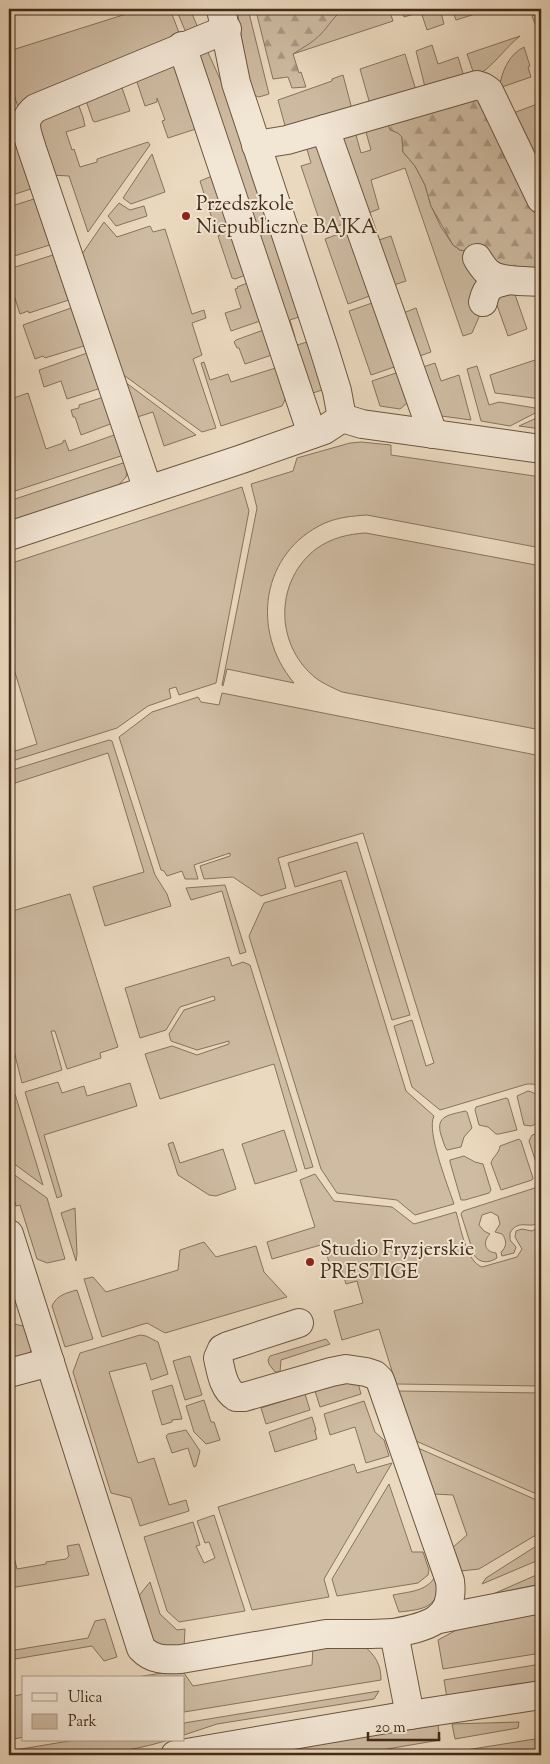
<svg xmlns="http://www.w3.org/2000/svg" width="550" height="1764" viewBox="0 0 550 1764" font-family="'Sorts Mill Goudy',serif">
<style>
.green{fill:#cebba2;stroke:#88735c;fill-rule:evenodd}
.forest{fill:url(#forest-firs);stroke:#88735c}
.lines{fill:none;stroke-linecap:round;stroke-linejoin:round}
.minor-casing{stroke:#6c5641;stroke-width:30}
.minor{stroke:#f2e6d5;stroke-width:28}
.poi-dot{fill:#8f2418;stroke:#f2e6d5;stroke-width:2}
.labels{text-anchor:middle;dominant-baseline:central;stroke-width:4;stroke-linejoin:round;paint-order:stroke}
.poi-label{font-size:20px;fill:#422b17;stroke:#f2e6d5;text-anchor:start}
</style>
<defs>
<pattern id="forest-firs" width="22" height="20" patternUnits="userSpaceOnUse" patternTransform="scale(1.25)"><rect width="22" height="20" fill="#cebba2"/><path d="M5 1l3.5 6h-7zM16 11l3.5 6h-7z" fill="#a99883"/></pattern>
</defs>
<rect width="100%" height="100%" fill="#ebd9bf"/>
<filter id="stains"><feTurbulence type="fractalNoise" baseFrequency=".004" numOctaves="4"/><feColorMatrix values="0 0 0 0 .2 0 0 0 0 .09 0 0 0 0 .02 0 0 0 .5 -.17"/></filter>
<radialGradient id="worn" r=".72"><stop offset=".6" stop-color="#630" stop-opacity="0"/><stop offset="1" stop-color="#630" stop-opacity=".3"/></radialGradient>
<g class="green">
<path d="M142 9H170L181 38 18 107 9 79V51Z"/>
<path d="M176 9H190L198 28 187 35Z"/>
<path d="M237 9H248L269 94 259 97 250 94Z"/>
<path d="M345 9H389L393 21 293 54 339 12Z"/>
<path d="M401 9H440L444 24 427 30 421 12 404 17Z"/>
<path d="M452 9H491L456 20Z"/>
<path d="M532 9H541V22L537 29 532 16 534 15Z"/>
<path d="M520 36C504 49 493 67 475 77L467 54Z"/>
<path d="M432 45 438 64 458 57 465 80 426 91 416 51Z"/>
<path d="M524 47 530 66 528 67 531 77 499 88C502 72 508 55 524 47Z"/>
<path d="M206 48 224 88 302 316 290 320 295 337 288 339 197 49Z"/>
<path d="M405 54 417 94 371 108 360 69Z"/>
<path d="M180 61 202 127 168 138 162 121 165 120 157 98V102L145 106 134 73Z"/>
<path d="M343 75 353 113 287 133 278 100 332 81V79Z"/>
<path d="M119 79 130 111 95 122 93 121 84 95Z"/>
<path d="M76 98 83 117 85 126 66 132 72 150 74 149 80 167 97 162V159L148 142 150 145 88 232 69 176 50 175 33 129 46 111Z"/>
<path d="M540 103 541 104V173L508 115Z"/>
<path d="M11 118 34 188 9 196V119Z"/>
<path d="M387 118 402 137 403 152 415 166 425 185 431 206 441 227 453 245 460 250 465 251 475 274 477 291 482 310 472 333 463 336 405 168 371 180 379 209 363 215 335 134ZM366 132 371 150 361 153 356 135Z"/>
<path d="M321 141 349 222 323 231 301 166 311 163 306 146Z"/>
<path d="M152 154 165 192 131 204 123 198Z"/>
<path d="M217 174 233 220 217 225H214L200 181Z"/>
<path d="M37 198 53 244 11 257 9 256V239L13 237 9 225V208L12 207V206Z"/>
<path d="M119 203 130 210 144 206 147 216 116 226 108 216Z"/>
<path d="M104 222 117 237 150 226 153 232 165 229 192 314 204 310 206 318 192 323 202 355 193 359 216 428 202 432 114 368 78 260Z"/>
<path d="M235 228 251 273 235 279 232 278 218 236 220 235V233Z"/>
<path d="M352 229 375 294 348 304 325 239Z"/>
<path d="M391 236 406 281 388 287 373 242Z"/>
<path d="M56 254 72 299 29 313 28 311 20 314 9 280V269Z"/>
<path d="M253 281 266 319 231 331 225 313 241 308 235 289 238 288 237 287Z"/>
<path d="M512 286 527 329 508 336 493 294Z"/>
<path d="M378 301 400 365 371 375 349 311Z"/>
<path d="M74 307 87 345 45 358 43 356 35 359 23 325Z"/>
<path d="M416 308 431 352 414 358 398 315Z"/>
<path d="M269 328 278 353 245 364 239 348H237L234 342 236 340Z"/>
<path d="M310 341 325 389 307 395 291 347Z"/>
<path d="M90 352 101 388 67 399 61 381 44 387 39 370Z"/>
<path d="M541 358V399L495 393 490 375Z"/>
<path d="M204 362 210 380 228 374 231 382 282 366 289 391 282 406 221 426 201 363Z"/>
<path d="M435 363 441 381 459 375 471 420 434 415 417 369Z"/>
<path d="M477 366 489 405 499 402 541 409V410L510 426 481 421 467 369Z"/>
<path d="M402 371 411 398 406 404 400 409 380 406 372 381Z"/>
<path d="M117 376 196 435 164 446 153 412 131 419Z"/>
<path d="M9 393 11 399 28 393 46 449 63 443V441L65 440 69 451 117 434 124 455 9 493Z"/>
<path d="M104 397 113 423 81 435 75 417H73L71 410 79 408V405Z"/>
<path d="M541 416V429L519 426Z"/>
<path d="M361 442 391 445V455L541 477V548L367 515C353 516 339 517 325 523 261 552 250 631 294 683L227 669 223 686 222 685 257 508 251 484 293 471 297 458 350 443Z"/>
<path d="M129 461 126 477 117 487 18 520 9 522V501Z"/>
<path d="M242 487 249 511 216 683 179 695 176 687 169 689 171 698 148 706 117 728 9 762V753L37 744 9 653V564Z"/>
<path d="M366 533 541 566V730L342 692C331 687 319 682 310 673 274 638 277 579 316 549 331 538 348 534 366 533Z"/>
<path d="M222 693 541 756V1088L533 1084H527L440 1110 412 1087 394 1026 412 1020 426 1066 434 1063 363 833 278 858 286 888 261 896 233 877 204 879 200 866 230 856V853L194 865 198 879H185L182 871 167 876 164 871 161 870 119 737 152 712 198 697 201 702 219 705Z"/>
<path d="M109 740 112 741 155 875 167 894 171 906 105 926 93 887 144 872 108 753 9 785V771Z"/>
<path d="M357 842 410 1015 392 1020 346 871 295 887 288 863Z"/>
<path d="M341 880 406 1091 434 1116C426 1131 448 1186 454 1204L415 1215 397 1200 337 1193 321 1169 249 936 264 903Z"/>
<path d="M225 885 246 952 240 954 222 891 191 900 186 888Z"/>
<path d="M70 894 118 1047 100 1053 101 1058 67 1069 55 1031H51L62 1070 22 1083 9 1031V912Z"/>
<path d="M229 957 232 966 243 962 250 965 313 1167 305 1169 274 1064 160 1099 145 1054 172 1046 197 1055 229 1044V1041L197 1050 171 1041 169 1034 184 1010 215 1000 214 996 180 1007 166 1030 140 1038 125 988Z"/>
<path d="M58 1082 62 1093 84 1086 87 1096 130 1083 137 1106 44 1135 62 1196 57 1198 25 1092Z"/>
<path d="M528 1091C544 1094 541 1110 541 1122L531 1126 524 1125 517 1096Z"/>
<path d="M15 1094 43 1185 9 1160V1096Z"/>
<path d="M506 1098 508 1099 517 1130 499 1134H496L488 1127 479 1125 475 1110 476 1107Z"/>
<path d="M465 1111 467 1112 472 1128 464 1137 461 1147 447 1150C444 1146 443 1140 441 1135 435 1115 450 1115 465 1111Z"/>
<path d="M284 1130 297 1171 255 1184 242 1144Z"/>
<path d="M541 1133V1175H540L529 1141 532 1135Z"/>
<path d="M519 1139 521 1141 533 1178 532 1180 501 1190 491 1163C493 1156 499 1154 500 1146Z"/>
<path d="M173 1142 180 1163 223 1149 236 1189 216 1196 209 1195 178 1175 168 1144Z"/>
<path d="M464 1156 475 1162 483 1164 491 1190 489 1193 465 1200H461L450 1162V1160Z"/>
<path d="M9 1171 47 1198 65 1259 47 1263 37 1259 20 1205 16 1206 9 1183Z"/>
<path d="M315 1174 334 1201 392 1207 414 1224 456 1212C461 1228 466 1261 482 1267L517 1257 522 1249 515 1237 516 1231 522 1229 532 1231 541 1226V1386L396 1384 379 1329 342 1340 334 1311 363 1303 357 1281 346 1284 340 1264 330 1266 324 1244 272 1259 267 1242 315 1227 300 1180Z"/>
<path d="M541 1186C541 1196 544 1211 540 1219 534 1233 519 1216 510 1233V1240L516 1247 514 1253 502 1256 501 1252C507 1247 507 1240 502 1234L495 1232 500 1224 498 1216 491 1212 482 1215 479 1225 484 1231 490 1234C482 1242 485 1252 496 1253L497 1258C489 1263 480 1264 474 1255L461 1214 463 1211Z"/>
<path d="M75 1208 77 1254 76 1261 61 1213Z"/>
<path d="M204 1242 216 1257 256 1246 264 1272 287 1297 165 1333 147 1323 102 1337 84 1279 93 1277 106 1292 178 1270 180 1250Z"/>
<path d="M77 1290 93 1339 65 1347 52 1306C57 1295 66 1293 77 1290Z"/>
<path d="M9 1323 28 1327 34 1346 25 1360 17 1363 9 1338Z"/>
<path d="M140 1335 146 1336 158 1342 168 1374 151 1380 146 1363 109 1372 138 1463 154 1458 169 1505 186 1500 189 1511 140 1526 131 1498 111 1493 73 1372 80 1353Z"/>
<path d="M326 1339 330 1344 281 1360 280 1372H275L269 1364 268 1360 270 1356Z"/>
<path d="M190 1356 202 1395 185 1400 173 1361Z"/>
<path d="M348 1381 358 1383 361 1394 320 1407 315 1391Z"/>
<path d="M172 1385 182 1419 172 1420V1422L162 1425 152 1391Z"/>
<path d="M398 1391 541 1393V1496L416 1441Z"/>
<path d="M305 1394 310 1410 266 1424 261 1408Z"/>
<path d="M204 1400 211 1422H214L220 1440 206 1444 194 1432 186 1406Z"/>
<path d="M364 1401 375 1432 384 1440 389 1456 366 1463 355 1427 330 1435 324 1414Z"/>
<path d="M312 1417 316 1430 314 1431H315L317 1439 275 1452 269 1432Z"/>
<path d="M186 1430 200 1451 196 1466 194 1467 188 1448 172 1453 166 1436 168 1434Z"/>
<path d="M418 1448 541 1502V1532L479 1569 461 1571 452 1548 467 1535 453 1495 434 1494Z"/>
<path d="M392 1463 324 1579 329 1597 252 1610 218 1507 354 1464 357 1473Z"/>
<path d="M389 1484 412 1552H423L429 1570 428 1575 418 1583 337 1596 332 1579Z"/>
<path d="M214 1515 245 1611 179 1622 167 1611 144 1537 193 1522 200 1545 196 1546 204 1563 215 1558 209 1542 205 1543 197 1521Z"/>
<path d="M541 1543V1559L482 1584 486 1578Z"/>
<path d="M79 1544 89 1575 10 1588 9 1585V1555L10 1558 14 1557 17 1569 46 1564V1562L66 1559 69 1556 67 1546Z"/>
<path d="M438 1572C440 1580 440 1584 438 1592 433 1610 415 1610 399 1612L393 1595C412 1591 428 1592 438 1572Z"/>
<path d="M541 1573V1584L493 1594Z"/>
<path d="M150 1582 160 1614 177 1630 185 1629 184 1648C179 1648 173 1649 168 1649 146 1646 142 1615 137 1598Z"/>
<path d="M541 1611V1653L443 1669 438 1640 462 1627Z"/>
<path d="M105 1619 117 1657 104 1661 92 1646 9 1660V1651L88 1638 95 1621Z"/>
<path d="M363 1645C375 1655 381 1664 381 1680L184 1712V1678H130L182 1670 193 1686 312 1665 313 1647Z"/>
<path d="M541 1664V1682L447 1698 444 1680Z"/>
<path d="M379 1691 374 1699 217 1724 184 1735V1723Z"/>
<path d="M24 1694V1737L9 1740V1697Z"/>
<path d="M519 1722 518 1728 455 1739 452 1724Z"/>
<path d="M438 1725 440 1740 352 1755H249Z"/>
<path d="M541 1738V1755H435Z"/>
<path d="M75 1740H168C117 1757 62 1755 9 1755V1751Z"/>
</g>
<g class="forest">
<path d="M261 9H345C334 15 329 26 320 35 312 43 302 48 293 54L299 73 301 72 306 87 292 88 288 77 273 79 256 11Z"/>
<path d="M467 94 483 100 541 220V275L501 269 479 246 465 251 460 250 453 245 431 206 425 185 415 166 403 152 402 137 398 133 390 130 388 124Z"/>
</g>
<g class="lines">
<g class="minor-casing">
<g id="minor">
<path d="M182 46 312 434"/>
<path d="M325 129 433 434"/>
<path d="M256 145 287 140 477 85 483 87 489 91 541 199"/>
<path d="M477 258C481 264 484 270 490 274 501 282 528 281 541 282"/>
<path d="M483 302C487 284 494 284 510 280"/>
<path d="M342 418 362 424 541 449"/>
<path d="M148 490 32 149C27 132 20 120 36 108L227 29"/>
<path d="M9 536 239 460 324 430 342 418 337 391 324 349 236 83 221 9"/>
<path d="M9 1234 141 1648C152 1660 165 1660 181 1659L326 1634H371L394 1633 410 1715"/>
<path d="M299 1323 228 1346 222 1349 218 1358C221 1371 223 1389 236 1397H244L331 1372 346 1369 366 1372 375 1375 380 1380 450 1581C455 1621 426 1627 394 1633"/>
<path d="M9 1373 50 1362"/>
<path d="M439 1619 541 1599"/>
<path d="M175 1755 410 1715 541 1695"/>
</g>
</g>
<use href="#minor" class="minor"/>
</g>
<g class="poi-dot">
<circle cx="186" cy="216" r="5"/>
<circle cx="310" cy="1262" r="5"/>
</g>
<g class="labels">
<g class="poi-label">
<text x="196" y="205">Przedszkole<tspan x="196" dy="23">Niepubliczne BAJKA</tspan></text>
<text x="320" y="1250">Studio Fryzjerskie<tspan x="320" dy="23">PRESTIGE</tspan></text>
</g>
</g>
<rect width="550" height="1764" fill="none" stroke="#ebd9bf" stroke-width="30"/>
<rect x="10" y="10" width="530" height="1744" fill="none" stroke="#422b17" stroke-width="2.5"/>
<rect x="15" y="15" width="520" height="1734" fill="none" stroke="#422b17"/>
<rect x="22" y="1676" width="162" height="65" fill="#f2e6d5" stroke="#ac9b89"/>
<rect x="32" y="1693" width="25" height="8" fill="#f2e6d5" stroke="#ac9b89"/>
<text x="68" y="1702" font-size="15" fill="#422b17">Ulica</text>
<rect x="32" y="1714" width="25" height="15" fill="#cebba2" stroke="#ac9b89"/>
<text x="68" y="1726" font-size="15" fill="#422b17">Park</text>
<path d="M368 1732v8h71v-8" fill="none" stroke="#422b17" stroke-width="2.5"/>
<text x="375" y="1732" font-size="15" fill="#422b17" stroke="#f2e6d5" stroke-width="4" paint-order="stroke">20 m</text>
<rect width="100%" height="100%" filter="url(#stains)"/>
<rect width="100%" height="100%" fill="url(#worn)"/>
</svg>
